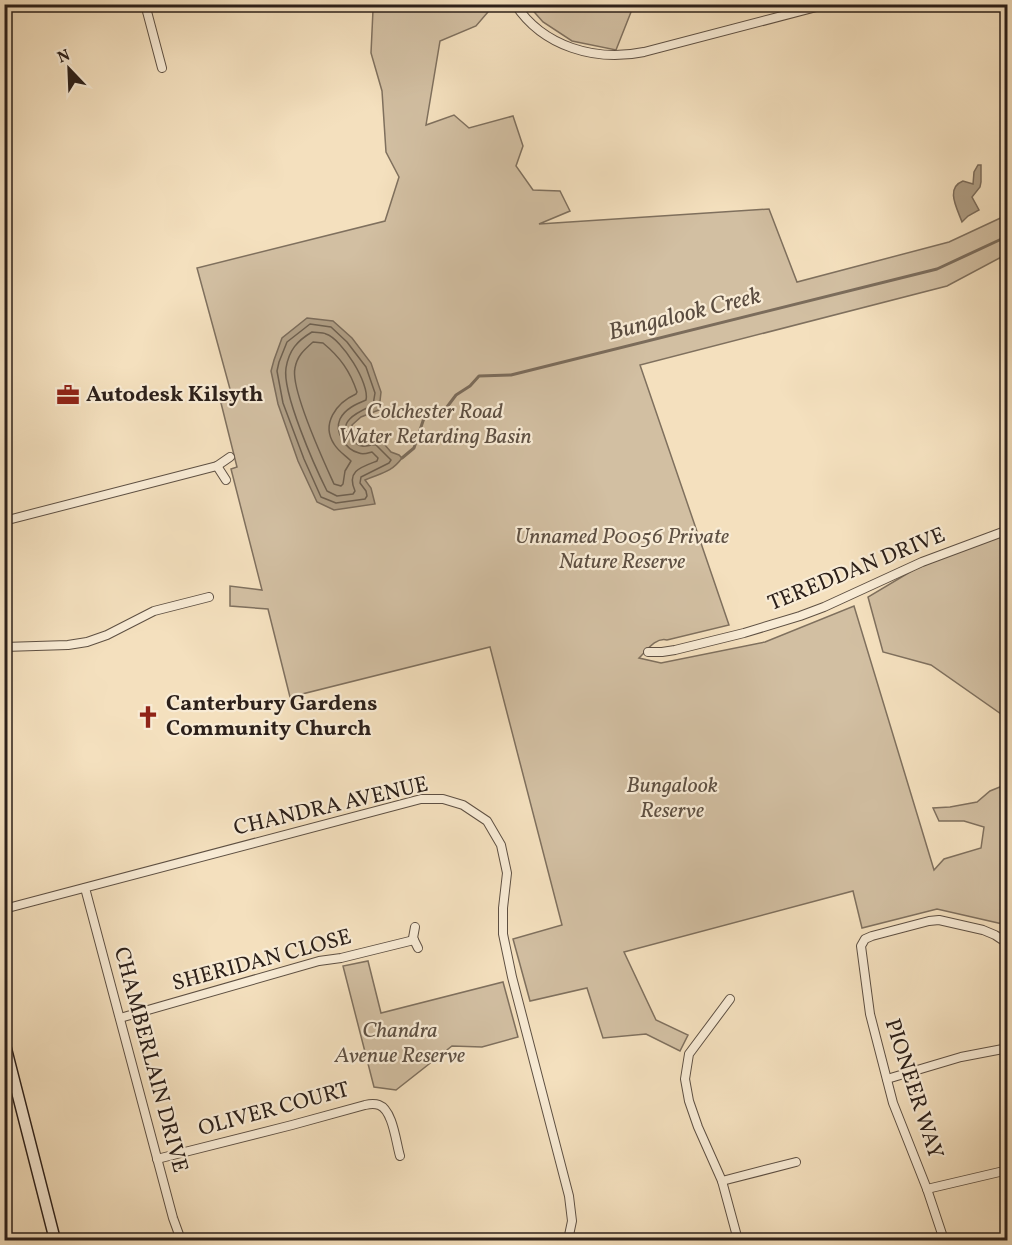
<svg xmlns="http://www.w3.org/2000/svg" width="1012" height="1245" viewBox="0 0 1012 1245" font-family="Vollkorn,serif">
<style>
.green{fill:#d2bfa2;stroke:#7f705e;stroke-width:1.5}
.water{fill:#b09f86;stroke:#7b6c5b;stroke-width:1.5}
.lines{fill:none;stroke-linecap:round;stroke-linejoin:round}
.shore{stroke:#6e6050;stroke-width:1.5}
.stream{stroke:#7b6c5b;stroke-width:3}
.street-casing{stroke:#5e5043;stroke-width:10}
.secondary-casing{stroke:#2c201a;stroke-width:13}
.street{stroke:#f8ebd5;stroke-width:8}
.secondary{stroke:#f8ebd5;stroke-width:10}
.labels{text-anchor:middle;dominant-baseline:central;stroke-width:4.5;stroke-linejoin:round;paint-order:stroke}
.poi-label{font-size:22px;font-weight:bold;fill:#2c201a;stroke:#f8ebd5;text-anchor:start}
.park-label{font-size:22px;font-style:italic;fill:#5e5043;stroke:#f8ebd5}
.street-label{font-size:22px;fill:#2c201a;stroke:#f8ebd5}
.water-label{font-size:24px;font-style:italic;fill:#5a4c40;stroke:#f8ebd5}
</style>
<rect width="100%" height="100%" fill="#f4e0be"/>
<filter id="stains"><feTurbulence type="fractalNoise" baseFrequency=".00333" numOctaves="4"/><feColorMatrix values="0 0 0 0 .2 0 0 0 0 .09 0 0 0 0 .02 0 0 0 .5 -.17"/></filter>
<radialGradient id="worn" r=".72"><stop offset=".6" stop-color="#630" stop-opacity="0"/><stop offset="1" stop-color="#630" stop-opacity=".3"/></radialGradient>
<g class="green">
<path d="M375 5H494L476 26 440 41 426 125 454 115 469 128 513 116 523 146 516 166 533 190 560 191 570 211 539 224 769 209 797 282 949 242 1007 215V254L947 286 640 365 729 625 667 640C656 637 647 650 639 658L661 663 765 642 854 606 934 870 944 859 981 848 984 827 964 821H939L933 808 950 807 977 802 990 791 1007 784V925L937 909 862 928 853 891 624 952 656 1020 688 1035 680 1051 646 1034 603 1038 587 988 530 1001 513 939 562 925 490 647 290 697 268 609 230 606V586L262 590 231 469 237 467 221 403 233 400 197 268 385 221 399 177 386 152 382 91 371 53 373 10Z"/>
<path d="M528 5H628L631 12 616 50 572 41 543 22Z"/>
<path d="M1007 534V716H1004L931 665 883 652 868 597 915 569 987 540Z"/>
<path d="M368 961 381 1013 503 982 518 1037 482 1047 452 1046 396 1090 374 1087 343 966Z"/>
</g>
<g class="water">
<path d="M978 165H981V182L980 187 972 197 979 210 968 216 962 222C957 208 945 188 963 181L973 184 974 172Z"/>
<path d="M307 318 333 321 352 338 371 363 381 392 379 410 361 417 352 425 353 432 362 441 369 438H379L391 452 399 455 402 458C391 473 381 473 365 480L371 488 375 504 334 510 317 502 298 461 278 404 271 371 274 360 282 338Z"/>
</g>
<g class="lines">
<g class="shore">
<path d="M310 324 331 327 347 342 366 367 375 393 373 405C361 411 335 421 350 438 353 441 358 446 362 446 367 447 371 444 376 445L391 460 389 463 361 477 360 483 366 491 367 496 365 499 336 503 321 497 304 459 283 403 277 371 279 362 287 342Z"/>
<path d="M312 332C316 333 322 332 326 334 342 339 370 384 366 400 356 404 345 409 340 419 334 432 346 450 359 453 363 455 368 453 372 452L378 458 377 461C361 467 346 471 355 491L353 494 337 496 327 491C315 467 282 393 286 368 289 350 297 341 312 332Z"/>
<path d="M313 342 323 343C340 357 350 371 357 392L356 394C336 403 321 424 334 444 338 451 346 456 351 461L345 471 343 484 341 486 334 484C324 462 290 389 295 368 297 356 304 350 313 342Z"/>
</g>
<path class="stream" d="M402 458 414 448 424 418 447 407 456 395 470 386 479 376 511 375 937 269 1008 236"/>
<g class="street-casing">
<g id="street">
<path d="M145 4 162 68"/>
<path d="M515 4C543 47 596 62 644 52L828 4"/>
<path d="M217 466 226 480"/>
<path d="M4 521 217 466 230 457"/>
<path d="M4 647 68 645 87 642 107 635 154 611 209 597"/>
<path d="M648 652H662L675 650 744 633 800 616 824 607 922 562 1008 530"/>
<path d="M85 888 173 1218 181 1240"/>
<path d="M4 909 421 799H443L463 805 487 821 501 845 507 873 503 908V934L512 977 569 1196 572 1221 568 1240"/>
<path d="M415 927 413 938 418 948"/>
<path d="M730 999 689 1054 685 1079 689 1101 698 1127 722 1181 738 1240"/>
<path d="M120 1018 319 961 341 958 414 940"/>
<path d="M887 1079 961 1057 1008 1048"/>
<path d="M157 1159 292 1125 365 1105C369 1104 374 1103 379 1105 393 1110 396 1143 400 1156"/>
<path d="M722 1181 796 1162"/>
<path d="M927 1189 1008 1170"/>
<path d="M944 1240 927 1189 893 1103 870 1014 861 946 865 939 872 936 929 921 939 920 983 930 995 935 1004 941"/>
</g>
</g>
<g class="secondary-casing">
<path id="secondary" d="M4 1041 55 1240"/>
</g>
<use href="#street" class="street"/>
<use href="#secondary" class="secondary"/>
</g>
<defs>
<g id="office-bare" transform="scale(1.8)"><path d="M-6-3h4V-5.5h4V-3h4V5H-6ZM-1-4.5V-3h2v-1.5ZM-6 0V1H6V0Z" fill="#8f2418" stroke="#f8ebd5" stroke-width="2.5" paint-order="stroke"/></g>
<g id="church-bare" transform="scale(1.8)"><path d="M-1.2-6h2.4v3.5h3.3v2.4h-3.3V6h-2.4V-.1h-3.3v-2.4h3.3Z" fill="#8f2418" stroke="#f8ebd5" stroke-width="2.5" paint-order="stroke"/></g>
</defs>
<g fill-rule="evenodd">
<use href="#office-bare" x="68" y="395"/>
<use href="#church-bare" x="148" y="717"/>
</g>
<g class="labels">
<g class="poi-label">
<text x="86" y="395">Autodesk Kilsyth</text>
<text x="166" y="704">Canterbury Gardens<tspan x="166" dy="25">Community Church</tspan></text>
</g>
<g class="park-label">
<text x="435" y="412">Colchester Road<tspan x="435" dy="25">Water Retarding Basin</tspan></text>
<text x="622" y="537">Unnamed P0056 Private<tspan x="622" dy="25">Nature Reserve</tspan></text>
<text x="672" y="786">Bungalook<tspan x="672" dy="25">Reserve</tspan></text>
<text x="400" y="1031">Chandra<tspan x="400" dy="25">Avenue Reserve</tspan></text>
</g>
<g class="street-label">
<text transform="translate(857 570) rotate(-22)">TEREDDAN DRIVE</text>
<text transform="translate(331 807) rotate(-13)">CHANDRA AVENUE</text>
<text transform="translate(262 961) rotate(-15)">SHERIDAN CLOSE</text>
<text transform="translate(150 1060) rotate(75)">CHAMBERLAIN DRIVE</text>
<text transform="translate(913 1089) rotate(72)">PIONEER WAY</text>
<text transform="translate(274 1110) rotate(-15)">OLIVER COURT</text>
</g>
<g class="water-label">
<text transform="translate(685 315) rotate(-14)">Bungalook Creek</text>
</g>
</g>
<rect width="1012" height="1245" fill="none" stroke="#f4e0be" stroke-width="24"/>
<rect x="6" y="6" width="1000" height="1233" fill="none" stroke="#2c201a" stroke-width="3"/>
<rect x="12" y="12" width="988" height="1221" fill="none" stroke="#2c201a" stroke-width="1.5"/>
<g transform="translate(69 69) rotate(337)" stroke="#f8ebd5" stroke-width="4.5" paint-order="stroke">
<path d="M0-4.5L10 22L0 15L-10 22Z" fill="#2c201a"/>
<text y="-9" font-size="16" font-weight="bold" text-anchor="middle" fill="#2c201a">N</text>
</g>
<rect width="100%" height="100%" filter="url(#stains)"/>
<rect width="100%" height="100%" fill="url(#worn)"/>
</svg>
